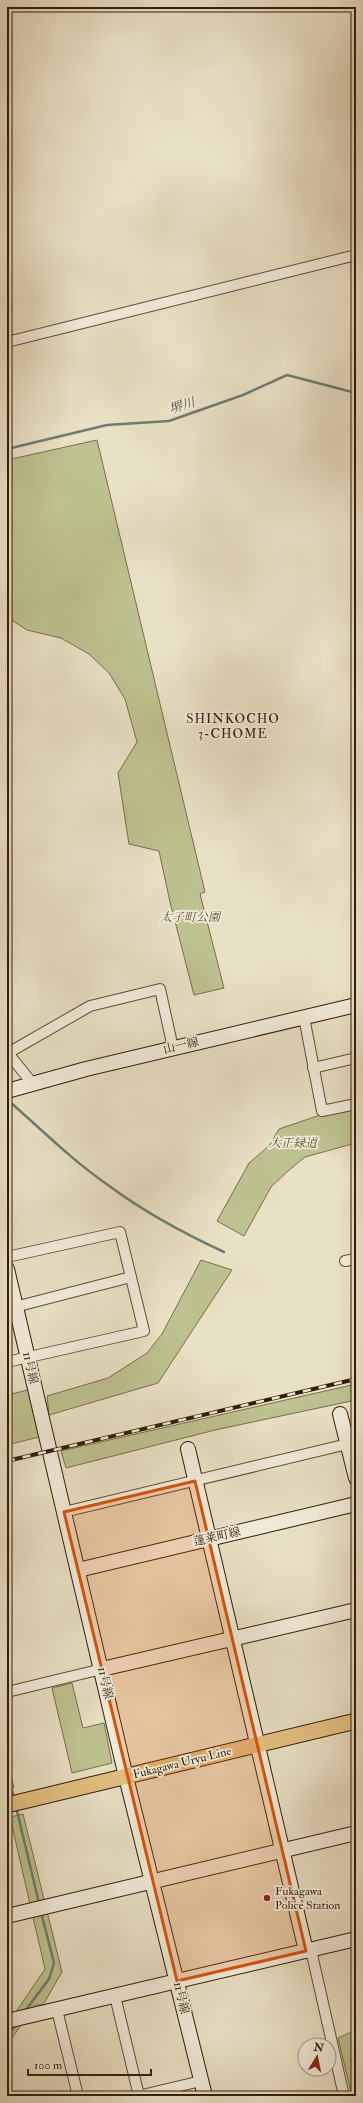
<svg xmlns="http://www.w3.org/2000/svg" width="363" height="2103" viewBox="0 0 363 2103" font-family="'IM FELL Double Pica','Noto Serif JP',serif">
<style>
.green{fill:#bec190;stroke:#776f4b}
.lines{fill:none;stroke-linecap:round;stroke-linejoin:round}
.stream{stroke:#6e7d71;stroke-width:2.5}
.street-casing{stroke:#5e4e36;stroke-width:12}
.secondary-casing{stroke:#301d06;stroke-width:16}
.primary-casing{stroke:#301d06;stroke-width:17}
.street{stroke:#f1ecda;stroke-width:10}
.secondary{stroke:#f1ecda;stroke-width:14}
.primary{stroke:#e4c083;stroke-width:15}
.rail-casing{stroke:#301d06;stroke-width:4}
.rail{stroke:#f1ecda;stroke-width:2.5;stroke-dasharray:8;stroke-linecap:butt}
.marked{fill:#d6530b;fill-opacity:0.2;stroke:#d6530b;stroke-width:3;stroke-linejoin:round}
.poi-dot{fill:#8f2418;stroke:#f1ecda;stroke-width:1.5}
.labels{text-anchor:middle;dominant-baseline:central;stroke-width:3.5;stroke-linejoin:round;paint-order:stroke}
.park-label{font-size:12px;font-style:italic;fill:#5b4e2f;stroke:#f1ecda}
.street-label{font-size:12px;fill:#301d06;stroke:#f1ecda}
.poi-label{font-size:12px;fill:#301d06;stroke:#f1ecda;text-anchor:start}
.water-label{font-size:13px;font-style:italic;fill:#4f4d3b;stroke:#f1ecda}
.neighbourhood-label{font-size:13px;letter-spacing:1px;fill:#301d06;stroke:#f1ecda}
</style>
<rect width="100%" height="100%" fill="#e9e1c6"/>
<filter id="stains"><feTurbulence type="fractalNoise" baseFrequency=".005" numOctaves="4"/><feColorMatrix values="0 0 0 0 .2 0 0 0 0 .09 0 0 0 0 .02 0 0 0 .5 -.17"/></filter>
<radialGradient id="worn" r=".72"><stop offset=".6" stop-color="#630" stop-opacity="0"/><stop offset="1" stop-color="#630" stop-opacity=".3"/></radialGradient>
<g class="green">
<path d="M97 440 205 892 200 894 224 988 194 995 170 902 159 851 129 844 118 773 137 742 125 699 109 673 89 654 61 638 27 630 7 617V460Z"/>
<path d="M356 1107V1143L305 1157 288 1171 271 1187 244 1236 217 1221 249 1163 269 1146 279 1129 320 1115Z"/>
<path d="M201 1260 232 1270 158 1383 49 1415 47 1396 108 1378 147 1353 162 1334Z"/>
<path d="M356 1384V1400L215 1430 66 1468 61 1451Z"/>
<path d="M28 1390 39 1437 7 1445V1395Z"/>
<path d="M72 1683 83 1728 104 1723 112 1763 72 1773 52 1688Z"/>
<path d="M7 1765 14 1787 7 1788Z"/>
<path d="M23 1814 62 1972 43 2005H35L7 2045V2025L45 1969 10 1817Z"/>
<path d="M356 2030V2096H352L338 2038Z"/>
</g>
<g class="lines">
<g class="stream">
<path d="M7 449 107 425 169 421 243 395 287 375 356 393"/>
<path d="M10 1102C42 1130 73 1161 108 1185 144 1212 183 1233 224 1252"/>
<path d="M7 1770 14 1798"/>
<path d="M16 1807 39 1903"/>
<path d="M25 2011 49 1979 54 1963 41 1912"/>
<path d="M7 2036 17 2024"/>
</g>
<g class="street-casing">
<g id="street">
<path d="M7 342 356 255"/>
<path d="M304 1017 322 1111 356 1104"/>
<path d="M7 1052 33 1084"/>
<path d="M8 1053 90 1006 160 989 173 1048"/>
<path d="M313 1068 356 1058"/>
<path d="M7 1257 120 1232 144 1331 7 1362"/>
<path d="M345 1261 356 1259"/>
<path d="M7 1309 131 1277"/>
<path d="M64 1512 356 1442"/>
<path d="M7 1692 102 1669"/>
<path d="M311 1950 344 2096"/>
<path d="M115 1996 139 2096"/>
<path d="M57 2010 78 2096"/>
<path d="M138 2096 201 2081"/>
</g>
</g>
<g class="secondary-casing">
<g id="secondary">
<path d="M7 1091 86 1069 356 1005"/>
<path d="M7 1269 126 1777 205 2096"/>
<path d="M340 1414 356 1478"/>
<path d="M188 1449 306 1951"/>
<path d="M78 1570 356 1504"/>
<path d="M102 1669 356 1610"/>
<path d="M7 1916 356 1833"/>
<path d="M7 2021 356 1939"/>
</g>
</g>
<g class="primary-casing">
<path id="primary" d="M7 1805 356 1721"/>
</g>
<use href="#street" class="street"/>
<use href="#secondary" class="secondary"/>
<use href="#primary" class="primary"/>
<g class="rail-casing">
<path id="rail" d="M7 1461 356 1379"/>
</g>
<use href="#rail" class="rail"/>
</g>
<path class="marked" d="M195 1481 306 1951 177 1981 64 1512Z"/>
<circle class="poi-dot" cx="267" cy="1898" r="4"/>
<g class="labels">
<g class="park-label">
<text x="190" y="917">太子町公園</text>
<text x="293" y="1143">大正緑道</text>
</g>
<g class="street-label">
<text transform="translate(181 1046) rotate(-13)">山一線</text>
<text transform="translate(30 1368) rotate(77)">11号線</text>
<text transform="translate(217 1537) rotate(-13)">蓬莱町線</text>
<text transform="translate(105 1683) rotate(77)">11号線</text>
<text transform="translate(182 1763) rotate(-14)">Fukagawa Uryu Line</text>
<text transform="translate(181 1998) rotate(77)">11号線</text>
</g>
<g class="poi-label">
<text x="275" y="1891">Fukagawa<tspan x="275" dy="14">Police Station</tspan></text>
</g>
<g class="water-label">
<text transform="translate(182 406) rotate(-18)">堺川</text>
</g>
<g class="neighbourhood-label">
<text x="233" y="719">SHINKOCHO<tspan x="233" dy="15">3-CHOME</tspan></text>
</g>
</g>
<rect width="363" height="2103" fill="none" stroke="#e9e1c6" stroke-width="24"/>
<rect x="8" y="8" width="347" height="2087" fill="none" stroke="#301d06" stroke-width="2"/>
<rect x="12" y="12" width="339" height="2079" fill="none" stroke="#301d06"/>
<g transform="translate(317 2057) rotate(10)"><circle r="19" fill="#f1ecda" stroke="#a49985"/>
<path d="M0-3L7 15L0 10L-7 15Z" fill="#8f2418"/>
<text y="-6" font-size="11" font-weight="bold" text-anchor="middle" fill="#301d06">N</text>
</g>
<path d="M28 2069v6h123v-6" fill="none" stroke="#301d06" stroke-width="2"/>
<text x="34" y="2069" font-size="12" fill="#301d06" stroke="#f1ecda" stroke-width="3" paint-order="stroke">100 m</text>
<rect width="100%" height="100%" filter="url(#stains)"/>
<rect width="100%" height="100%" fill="url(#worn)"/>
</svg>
